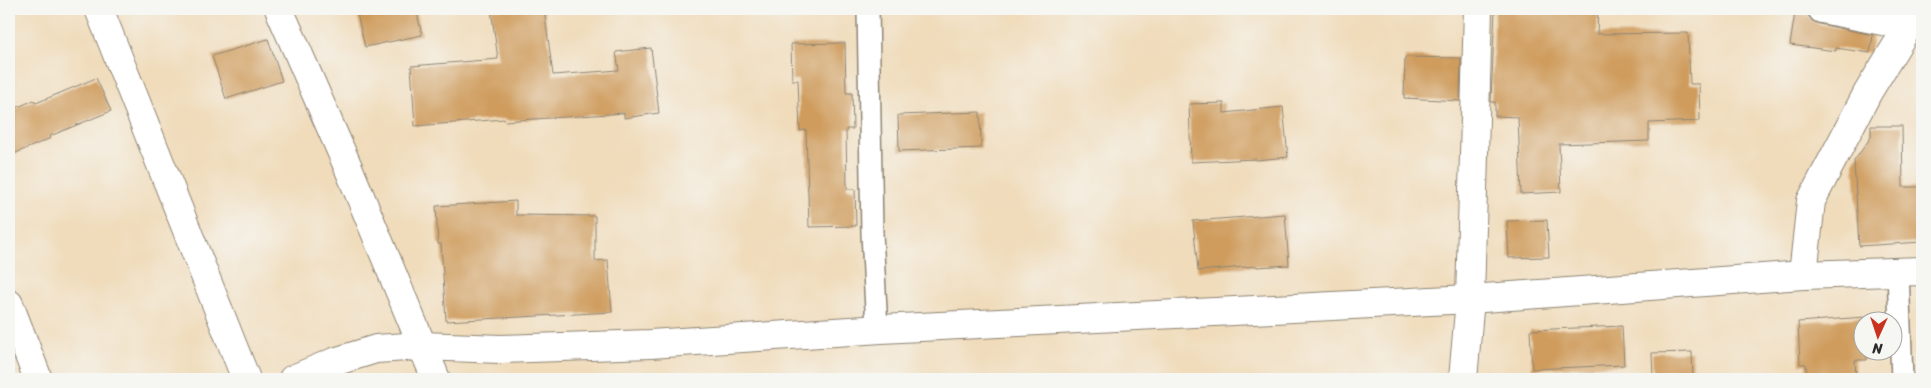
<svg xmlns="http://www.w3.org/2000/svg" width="1931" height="388" viewBox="0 0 1931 388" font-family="Sriracha,sans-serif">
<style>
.building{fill:#cf9c5d}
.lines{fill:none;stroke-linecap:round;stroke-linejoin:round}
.lane-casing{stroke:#8e8473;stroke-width:24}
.street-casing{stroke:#8e8473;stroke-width:30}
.lane{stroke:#fff;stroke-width:21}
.street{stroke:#fff;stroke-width:28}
</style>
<rect width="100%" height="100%" fill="#f6f6f2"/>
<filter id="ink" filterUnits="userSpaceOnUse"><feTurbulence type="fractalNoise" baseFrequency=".02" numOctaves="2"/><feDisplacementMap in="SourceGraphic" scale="10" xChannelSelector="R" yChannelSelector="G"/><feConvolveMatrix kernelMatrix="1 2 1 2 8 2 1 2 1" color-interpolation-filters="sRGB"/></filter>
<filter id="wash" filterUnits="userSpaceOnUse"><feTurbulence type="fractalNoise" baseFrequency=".0096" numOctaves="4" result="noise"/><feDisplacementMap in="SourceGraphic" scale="20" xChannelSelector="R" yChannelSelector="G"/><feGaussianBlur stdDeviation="1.12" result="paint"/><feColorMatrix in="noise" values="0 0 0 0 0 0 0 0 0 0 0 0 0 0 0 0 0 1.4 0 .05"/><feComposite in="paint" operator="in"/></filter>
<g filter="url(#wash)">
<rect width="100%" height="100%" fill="#f0dcbb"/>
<g id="blocks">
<g class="building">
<path d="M356 9H416L422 35 365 47Z"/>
<path d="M491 9H544L553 75 619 70 616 52 651 48 659 113 624 118V113L505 121 504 119 415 126 411 66 498 59Z"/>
<path d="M1495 9H1598L1597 34 1688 33 1690 84H1699L1700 121 1649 123V141L1559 144 1561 192 1521 194 1518 117 1495 116V102H1491Z"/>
<path d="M1795 13 1808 15 1812 21 1819 24 1873 35 1870 53 1836 48V51L1790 45Z"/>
<path d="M268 39 282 81 226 99 212 56Z"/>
<path d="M845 43 846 93H852L853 129H846L847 189H855L856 226 809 227 806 130 800 131 798 80H792L791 44Z"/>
<path d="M1405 57 1461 58 1460 101 1404 98Z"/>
<path d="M96 78 111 111 50 136 51 138 9 156V111L34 100 36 103Z"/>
<path d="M1224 103V113L1283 107 1288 157 1256 160V159L1191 162 1189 104Z"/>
<path d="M980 112 981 148 899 151 898 115Z"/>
<path d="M1871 126H1902L1903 187H1922V242L1859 246 1854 161 1871 137Z"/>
<path d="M516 201V215L595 216V261L608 260 612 312 446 321 441 244H438L436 206Z"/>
<path d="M1285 214 1289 265 1257 267V266L1198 271 1193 221Z"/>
<path d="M1547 220 1549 257 1509 258 1507 221Z"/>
<path d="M1865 317 1864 350H1867V360H1855L1856 379H1807L1806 364H1800L1798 322Z"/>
<path d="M1622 326 1624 365 1532 369 1530 330Z"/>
<path d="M1692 352 1693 379H1653L1652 353Z"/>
</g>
</g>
</g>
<g filter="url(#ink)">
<use href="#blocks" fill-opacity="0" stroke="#8e8473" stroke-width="1"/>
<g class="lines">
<g class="lane-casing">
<g id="lane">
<path d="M868 9 872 233 877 329"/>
<path d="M1898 272 1902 379"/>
</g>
</g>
<g class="street-casing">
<g id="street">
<path d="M99 9 246 379"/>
<path d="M279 9 348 167 436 379"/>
<path d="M1822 9 1908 26"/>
<path d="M1803 275 1811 201 1868 92 1919 9"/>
<path d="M9 304 38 379"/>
<path d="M293 379 334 362 376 349 422 346 501 349 650 344 881 329 1470 299 1803 275 1922 271"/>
<path d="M1463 379 1470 299 1478 9"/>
</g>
</g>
<use href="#lane" class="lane"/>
<use href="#street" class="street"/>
</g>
</g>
<rect width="1931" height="388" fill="none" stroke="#f6f6f2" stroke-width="30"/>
<g transform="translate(1878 336) rotate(183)"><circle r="24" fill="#f6f6f2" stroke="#a5a5a2"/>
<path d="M0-4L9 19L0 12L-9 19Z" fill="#c8321e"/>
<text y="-8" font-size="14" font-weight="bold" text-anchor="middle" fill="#2b2b2b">N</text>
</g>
</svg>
